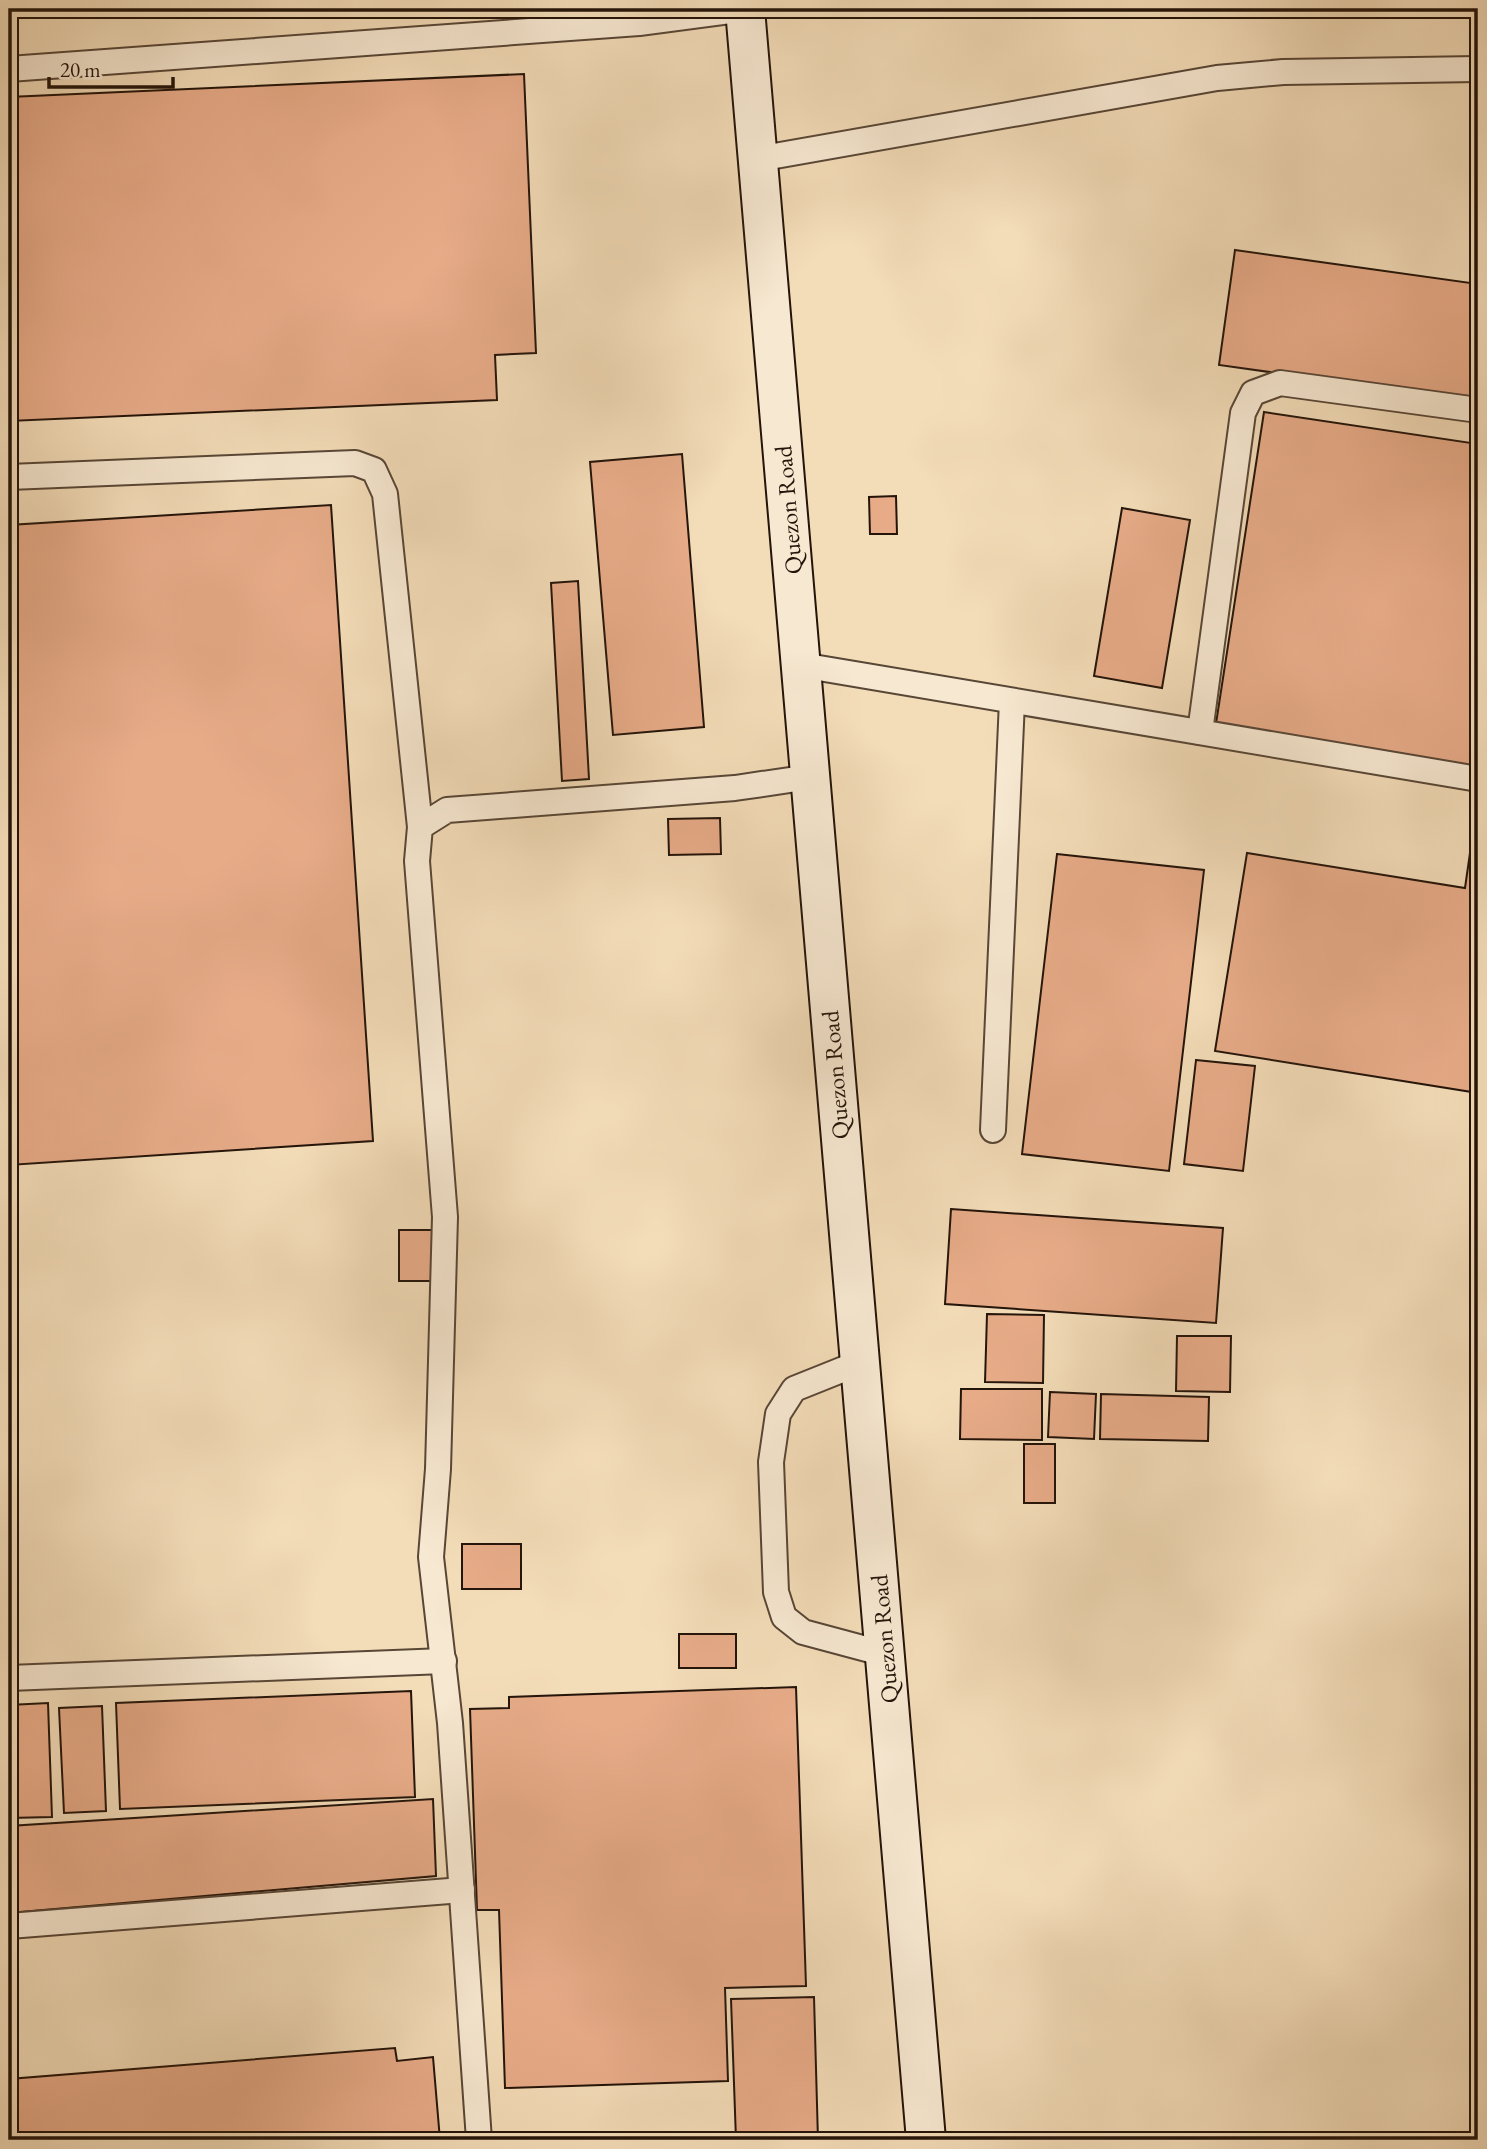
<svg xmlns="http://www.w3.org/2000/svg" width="1487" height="2149" viewBox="0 0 1487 2149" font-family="'EB Garamond',serif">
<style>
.building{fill:#e7ab88;stroke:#24140a;stroke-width:2}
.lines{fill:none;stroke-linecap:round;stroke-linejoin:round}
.lane-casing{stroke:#584636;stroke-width:28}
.secondary-casing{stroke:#24140a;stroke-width:42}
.lane{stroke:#f7e8d1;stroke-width:24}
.secondary{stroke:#f7e8d1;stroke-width:38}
.labels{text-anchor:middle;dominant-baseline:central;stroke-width:6;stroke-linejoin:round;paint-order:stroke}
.street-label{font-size:24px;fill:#24140a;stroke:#f7e8d1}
</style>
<rect width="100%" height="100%" fill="#f3dcb8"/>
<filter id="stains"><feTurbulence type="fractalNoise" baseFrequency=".00286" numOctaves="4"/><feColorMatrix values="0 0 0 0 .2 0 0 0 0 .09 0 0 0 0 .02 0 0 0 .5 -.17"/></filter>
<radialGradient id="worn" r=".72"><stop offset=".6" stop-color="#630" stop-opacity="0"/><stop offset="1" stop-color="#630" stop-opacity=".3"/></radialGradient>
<g class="building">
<path d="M524 74 536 353 495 355 497 400 9 421V97Z"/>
<path d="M1235 250 1478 284V401L1219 365Z"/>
<path d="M1264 412 1478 444V770L1215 730Z"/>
<path d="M682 454 704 727 613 735 590 462Z"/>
<path d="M896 496 897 534H870L869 497Z"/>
<path d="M331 505 373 1141 9 1165V525Z"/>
<path d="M1122 508 1190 520 1162 688 1094 676Z"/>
<path d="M578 581 589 779 562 781 551 583Z"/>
<path d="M720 818 721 854 669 855 668 819Z"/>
<path d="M1473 832 1478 833V1093L1215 1051 1247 853 1465 888Z"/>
<path d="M1057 854 1204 870 1169 1171 1022 1154Z"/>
<path d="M1196 1060 1255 1066 1243 1171 1184 1164Z"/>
<path d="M951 1209 1223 1228 1216 1323 945 1304Z"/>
<rect x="399" y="1230" width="37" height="51"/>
<path d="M987 1314 1044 1315 1043 1383 985 1382Z"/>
<path d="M1177 1336H1231L1230 1392 1176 1391Z"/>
<path d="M961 1389H1042V1440L960 1439Z"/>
<path d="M1050 1392 1096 1394 1094 1439 1048 1437Z"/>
<path d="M1101 1394 1209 1397 1208 1441 1100 1439Z"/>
<rect x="1024" y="1444" width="31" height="59"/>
<rect x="462" y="1544" width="59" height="45"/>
<rect x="679" y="1634" width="57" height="34"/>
<path d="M796 1687 806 1986 725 1988 728 2081 505 2088 499 1910H477L470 1709 509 1708V1697Z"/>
<path d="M411 1691 415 1797 120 1809 116 1703Z"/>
<path d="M48 1703 52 1817 9 1818V1705Z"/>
<path d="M102 1706 106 1811 64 1813 59 1708Z"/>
<path d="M433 1799 436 1876 9 1913V1826Z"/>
<path d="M814 1997 818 2140H736L731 1999Z"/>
<path d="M395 2048 397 2061 433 2057 440 2140H9V2079Z"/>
</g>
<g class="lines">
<g class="lane-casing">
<g id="lane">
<path d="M9 69 639 23 745 9"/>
<path d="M758 159 1217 78 1283 72 1478 69"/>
<path d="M9 477 355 463 374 470 385 494 420 827"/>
<path d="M801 665 1478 779"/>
<path d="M1200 732 1243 413 1253 393 1280 383 1478 410"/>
<path d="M993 1130 1012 701"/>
<path d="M859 1363 794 1389 778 1414 771 1462 776 1592 784 1617 803 1632 885 1654"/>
<path d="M9 1678 444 1661"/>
<path d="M9 1926 462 1890"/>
<path d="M479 2140 450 1723 431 1557 438 1469 445 1217 417 861 420 827 447 810 735 788 810 777"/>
</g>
</g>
<g class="secondary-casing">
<path id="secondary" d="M745 9 926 2140"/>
</g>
<use href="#lane" class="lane"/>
<use href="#secondary" class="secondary"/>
</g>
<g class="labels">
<g class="street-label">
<text transform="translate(788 510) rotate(-95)">Quezon Road</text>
<text transform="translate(835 1075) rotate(-95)">Quezon Road</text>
<text transform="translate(884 1639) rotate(-95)">Quezon Road</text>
</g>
</g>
<rect width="1487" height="2149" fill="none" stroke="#f3dcb8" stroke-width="35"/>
<rect x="10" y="10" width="1466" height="2128" fill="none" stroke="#24140a" stroke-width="3.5"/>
<rect x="18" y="18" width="1452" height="2114" fill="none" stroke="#24140a" stroke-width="2"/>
<path d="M49 77v10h124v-10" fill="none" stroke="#24140a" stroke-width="3.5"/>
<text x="60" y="77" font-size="21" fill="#24140a" stroke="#f7e8d1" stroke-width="5" paint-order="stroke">20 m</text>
<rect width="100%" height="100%" filter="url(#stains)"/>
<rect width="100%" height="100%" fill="url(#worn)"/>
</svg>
